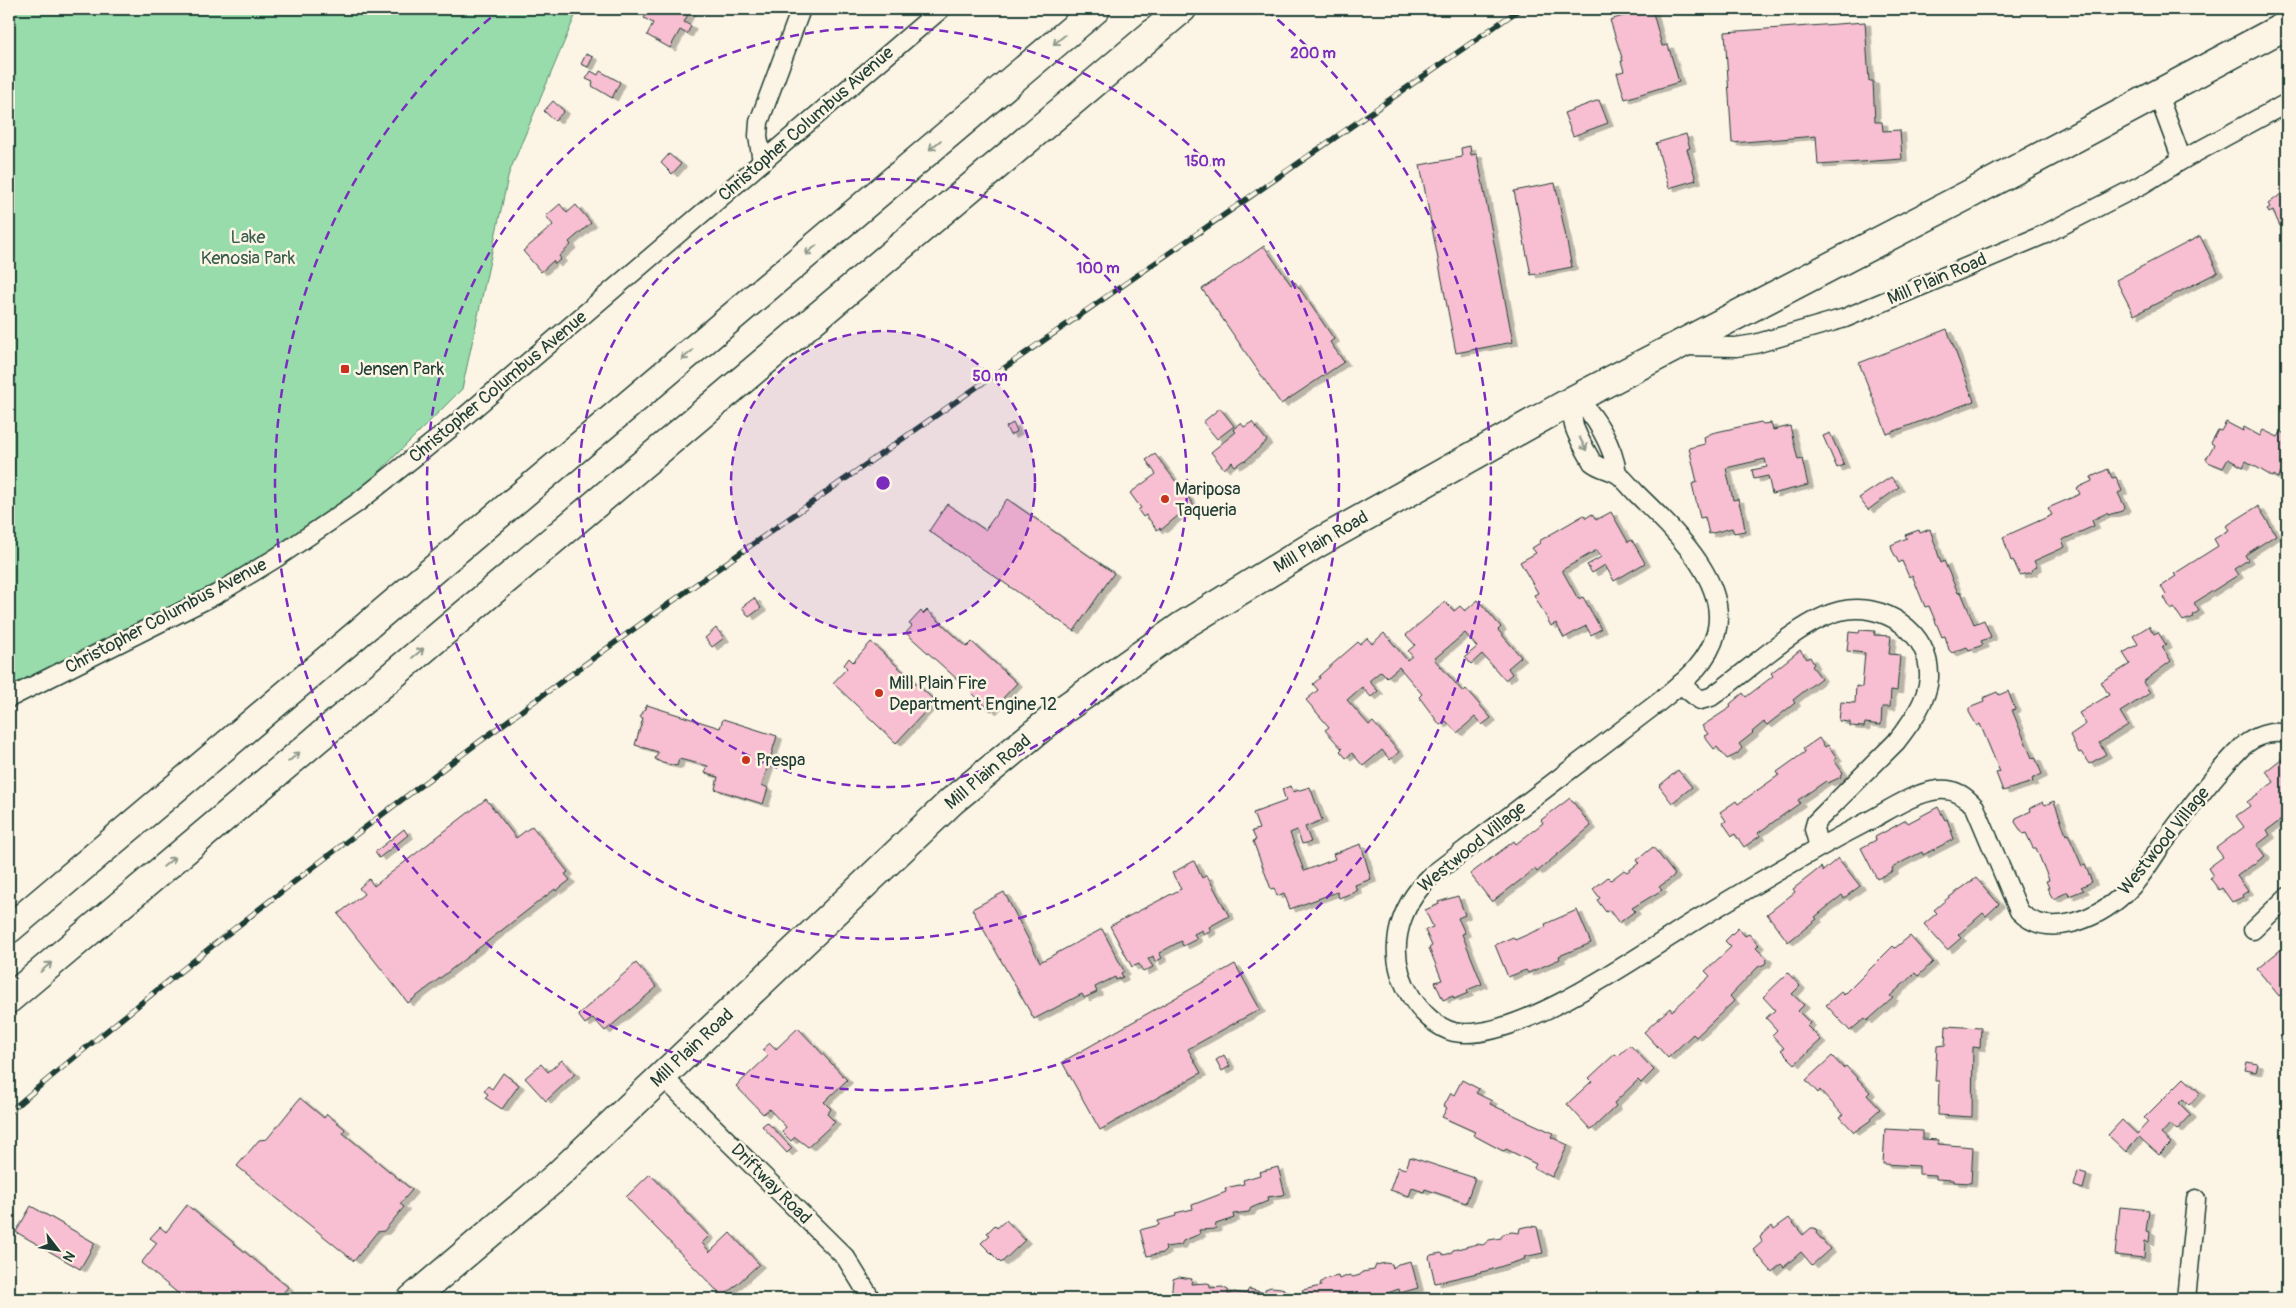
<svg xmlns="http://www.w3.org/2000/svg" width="2296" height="1308" viewBox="0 0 2296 1308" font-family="Pangolin,sans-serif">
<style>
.green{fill:#97dcaa;stroke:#5b8c6f}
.building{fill:#f8bed1;stroke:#1f3d34;filter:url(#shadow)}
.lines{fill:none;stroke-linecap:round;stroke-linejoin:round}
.street-casing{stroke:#1f3d34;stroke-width:21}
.primary-casing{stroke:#1f3d34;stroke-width:31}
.highway-casing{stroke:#1f3d34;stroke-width:31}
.street{stroke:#fcf5e5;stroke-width:18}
.primary{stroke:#fcf5e5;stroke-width:28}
.highway{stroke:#fcf5e5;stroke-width:28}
.rail-casing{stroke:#1f3d34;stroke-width:5.5}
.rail{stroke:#fcf5e5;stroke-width:4;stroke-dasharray:11;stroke-linecap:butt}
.oneway{stroke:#8e998c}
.ring{fill:none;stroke:#7b2cbf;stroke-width:2.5;stroke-dasharray:9 6}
.poi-dot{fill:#c8321e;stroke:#fcf5e5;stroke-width:2}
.labels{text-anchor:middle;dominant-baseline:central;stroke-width:5;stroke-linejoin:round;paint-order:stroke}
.street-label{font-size:18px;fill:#1f3d34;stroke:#fcf5e5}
.park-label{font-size:18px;fill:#375d4c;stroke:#fcf5e5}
.poi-label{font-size:18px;fill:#1f3d34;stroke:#fcf5e5;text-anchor:start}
.centre{fill:#7b2cbf;stroke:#fcf5e5;stroke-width:2.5}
.ring-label{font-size:15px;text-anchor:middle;font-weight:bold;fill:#7b2cbf;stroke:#fcf5e5;stroke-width:5;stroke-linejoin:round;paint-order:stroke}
</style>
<defs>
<filter id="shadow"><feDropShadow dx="5.5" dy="3" stdDeviation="0" flood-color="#0004"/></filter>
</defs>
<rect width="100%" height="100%" fill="#fcf5e5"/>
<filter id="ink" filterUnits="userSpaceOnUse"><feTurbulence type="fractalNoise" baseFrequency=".02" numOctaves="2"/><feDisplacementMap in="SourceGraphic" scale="10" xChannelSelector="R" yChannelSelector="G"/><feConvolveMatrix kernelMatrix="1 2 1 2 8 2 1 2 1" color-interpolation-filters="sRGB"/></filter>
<g filter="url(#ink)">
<path class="green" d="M9 9H578L509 173 462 389 364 487 228 594 9 706Z"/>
<g class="building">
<path d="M649 9H691L684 22 691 26 687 34 680 30 670 48 647 35 653 23 644 18Z"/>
<path d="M1645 9H1652L1662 46 1668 45 1679 82 1625 99 1617 73 1624 71 1621 61H1623L1610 20Z"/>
<path d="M1865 22 1869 81H1873L1875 122H1882L1883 131 1900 130 1902 159 1818 165 1816 136 1732 143 1725 32Z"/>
<path d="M586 54 593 57 588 67 581 64Z"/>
<path d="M591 71 598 75 600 71 620 82 612 98 592 86 593 82 586 79Z"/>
<path d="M1599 100 1608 123 1573 136 1564 113Z"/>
<path d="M553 101 564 111 555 121 544 111Z"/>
<path d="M1686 134 1690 148 1687 149 1696 180 1669 188 1656 143Z"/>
<path d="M1470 146 1471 155 1477 154 1513 342 1456 353 1420 165 1462 157 1461 148Z"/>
<path d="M669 154 681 164 672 174 661 163Z"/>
<path d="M1555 183 1572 267 1531 275 1514 191Z"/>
<path d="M2281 194 2282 196 2287 194V222L2280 226 2273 211 2269 213 2267 209 2270 207 2268 204Z"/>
<path d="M560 204 567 213 576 205 591 223 569 242 571 245 559 256 561 259 555 264 553 261 541 272 523 251 553 225 546 216Z"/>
<path d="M2200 236 2218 272 2134 315 2116 280Z"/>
<path d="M1264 246 1291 285 1295 282 1334 339 1330 342 1344 362 1281 404 1202 289Z"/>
<path d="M1947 329 1974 401 1887 434 1859 363Z"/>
<path d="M1220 408 1234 426 1217 439 1203 422Z"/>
<path d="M1252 422 1267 441 1245 461 1244 460 1235 466 1232 462 1224 469 1211 452 1236 432 1233 429 1241 423 1244 427Z"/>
<path d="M1761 422 1763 424 1771 423 1773 430 1790 426 1798 460 1802 459 1808 485 1772 494 1768 476 1754 479 1752 470 1767 467 1765 459 1726 468 1733 500 1738 499 1743 517 1745 531 1734 533 1732 528 1709 534 1705 517 1700 518 1692 484 1697 482 1689 448 1705 444 1704 437 1712 433Z"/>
<path d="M2226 422 2243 431 2244 427 2260 436 2263 430 2278 437 2281 432 2287 435V463L2278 478 2274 475 2273 477 2246 461 2243 467 2228 459 2223 468 2208 462 2206 459 2214 445 2211 443 2218 430 2221 431Z"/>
<path d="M1013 423 1017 431 1010 435 1006 427Z"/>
<path d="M1830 433 1844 465 1837 468 1823 436Z"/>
<path d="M1155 454 1193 504 1192 508 1181 516 1180 514 1161 530 1160 528 1157 530 1146 515 1143 517 1138 510 1141 508 1130 493 1156 474 1146 460Z"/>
<path d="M2108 469 2112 478 2116 477 2122 491 2118 493 2125 507 2122 511 2108 515 2107 513 2092 520 2094 526 2062 540 2065 547 2034 561 2037 567 2031 570 2032 572 2020 575 2013 560 2011 561 2003 537 2052 515 2048 508 2080 494 2077 488 2092 481 2091 477Z"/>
<path d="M1891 477 1899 487 1868 510 1859 498Z"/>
<path d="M1007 499 1114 573 1074 631 929 531 947 504 985 530Z"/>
<path d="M2258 506 2276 535 2245 555 2248 560 2234 569 2238 575 2194 603 2199 611 2193 615 2194 617 2183 621 2174 608 2171 610 2164 597 2166 595 2161 586 2176 576 2174 574 2218 546 2214 539 2229 530 2226 526Z"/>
<path d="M1611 512 1628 542 1632 540 1645 563 1614 581 1605 565 1592 573 1587 565 1601 557 1597 550 1562 570 1578 599 1583 597 1601 629 1591 635 1586 626 1564 638 1556 623 1551 626 1534 595 1538 593 1520 562 1536 553 1532 548 1540 543 1539 541 1584 515 1586 518 1592 514 1596 520Z"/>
<path d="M1930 529 1941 563 1944 561 1958 593 1961 592 1974 624 1984 620 1991 637 1981 641 1983 645 1969 650 1967 647 1952 653 1949 650 1945 636 1942 637 1929 606 1925 607 1912 575 1909 577 1902 561 1899 563 1892 550 1891 545 1907 538 1905 535 1919 530 1920 533Z"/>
<path d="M754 598 761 608 749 617 742 607Z"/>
<path d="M1478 600 1501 627 1498 630 1521 657 1508 668 1512 674 1505 680 1482 654 1471 664 1465 657 1477 647 1465 633 1434 659 1463 692 1466 689 1491 718 1482 725 1475 717 1457 733 1446 721 1440 725 1419 697 1422 694 1399 667 1387 677 1381 671 1369 681 1378 691 1371 697 1362 687 1347 700 1369 725 1373 722 1399 752 1390 760 1382 750 1363 766 1352 753 1346 758 1340 751 1342 749 1325 730 1329 727 1306 700 1318 690 1313 684 1320 678 1319 676 1358 642 1360 644 1367 638 1372 644 1384 633 1407 660 1412 656 1408 651 1415 645 1406 635 1445 602 1454 611 1460 606 1465 611Z"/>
<path d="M927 610 967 647 972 642 1017 683 991 711 971 692 976 686 963 674 958 680 906 633 912 626 909 624 921 611 923 614Z"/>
<path d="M2149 626 2154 634 2158 632 2166 645 2162 647 2171 661 2143 682 2150 693 2120 712 2128 725 2099 743 2106 754 2089 764 2081 752 2079 753 2070 735 2086 724 2079 713 2109 695 2101 682 2130 664 2123 653 2138 644 2133 636Z"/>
<path d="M716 628 724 638 712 647 705 638Z"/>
<path d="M1860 630 1875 631 1874 635 1891 636 1889 654 1900 655 1897 691 1891 690 1890 707H1882L1881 725 1865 723 1864 727 1850 726V722L1839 721 1841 702 1855 703 1856 686 1862 687 1865 653 1847 651 1849 632 1859 633Z"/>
<path d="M871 642 935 701 896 743 833 683 847 668 844 665 849 658 853 662Z"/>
<path d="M1800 650 1807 659 1810 657 1814 664 1812 666 1821 678 1793 700 1795 703 1767 725 1764 722 1752 732 1753 733 1739 744 1742 748 1737 754 1727 759 1717 747 1714 749 1704 736 1708 734 1702 726 1731 707 1730 704 1743 693 1746 697 1773 676 1771 673Z"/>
<path d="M2008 691 2015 709 2012 710 2032 758 2035 757 2042 774 2032 779 2033 782 2003 791 1996 773 2000 772 1980 724 1977 726 1969 712V708L1984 702 1983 698 1997 692 1999 695Z"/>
<path d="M647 705 720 728 723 719 777 736 762 785 768 788 763 804 715 789 718 777 705 773 708 766 679 759 677 766 662 763 655 759 658 752 635 745 643 718 640 717Z"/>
<path d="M1819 738 1825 747 1828 745 1837 758 1834 760 1843 773 1840 775 1841 777 1828 783 1826 781 1798 800 1800 803 1758 833 1760 836 1744 847 1735 834 1732 836 1723 823 1726 821 1720 812 1736 801 1738 804 1779 775 1777 772 1805 752 1803 749Z"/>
<path d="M2281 759 2287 768V816L2267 830 2270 835 2257 845 2265 856 2237 876 2248 891 2242 895 2243 897 2232 902 2222 888 2219 890 2210 878 2213 876 2208 868 2223 857 2216 848 2244 827 2236 816 2250 806 2247 802 2274 782 2266 771Z"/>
<path d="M1678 770 1692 787 1672 803 1659 786Z"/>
<path d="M1291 786 1293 792 1310 787 1322 820 1305 827 1311 842 1302 844 1297 830 1290 833 1304 871 1335 859 1333 854 1361 844 1371 879 1355 885 1357 891 1339 898 1337 892 1290 909 1284 893 1277 896 1274 888 1271 889 1253 841 1256 840 1252 831 1259 829 1253 813 1286 801 1282 789Z"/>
<path d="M1570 798 1591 826 1537 872 1535 869 1492 902 1470 874 1514 841 1516 844 1543 823 1541 820Z"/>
<path d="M486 799 516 838 532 826 568 872 565 874 570 880 556 891 555 889 408 1003 338 914 364 894 359 888 369 879 374 886Z"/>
<path d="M2054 801 2066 835 2068 834 2082 866 2085 865 2092 882 2081 887 2084 890 2069 896 2068 892 2053 899 2047 888H2049L2046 881 2049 880 2036 848H2033L2026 833 2023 834 2015 822 2016 818 2031 811 2030 808 2043 802 2045 805Z"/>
<path d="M1938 807 1945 820 1947 819 1954 839 1923 855 1922 852 1906 860 1892 868 1893 871 1877 879 1861 848 1876 840 1875 837 1890 829 1906 820 1908 823Z"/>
<path d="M404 829 408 835 379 858 375 852Z"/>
<path d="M1653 847 1675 875 1659 887 1662 890 1632 908 1635 911 1619 923 1609 910 1606 912 1597 900 1600 898 1593 889 1608 877 1611 880 1624 870 1627 872 1639 863 1637 860Z"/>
<path d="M1838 858 1860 886 1844 898 1842 895 1815 917 1817 919 1788 942 1767 914 1795 892 1793 889 1811 875 1821 867 1823 871Z"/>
<path d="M1194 861 1202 878 1207 875 1229 916 1209 927 1211 931 1204 935 1202 930 1194 934 1197 939 1183 946 1181 941 1159 953 1162 958 1155 962 1153 956 1148 959 1153 967 1143 972 1139 964 1132 967 1110 926 1181 889 1172 873Z"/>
<path d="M1976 878 1999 904 1986 916 1983 913 1958 935 1961 938 1947 950 1924 924 1937 913 1934 910 1948 898Z"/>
<path d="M1004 892 1040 962 1102 929 1124 971 1121 973 1123 977 1116 980 1115 977 1095 987 1097 992 1084 998 1082 994 1034 1019 972 909Z"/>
<path d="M1458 896 1465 915 1458 918 1465 933 1462 934 1482 984 1467 990 1468 993 1454 999 1453 996 1443 1000 1435 982 1442 980 1429 948 1432 946 1425 930 1433 927 1425 910 1439 904 1438 902Z"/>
<path d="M1577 910 1591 943 1559 956 1560 959 1528 973 1526 970 1508 977 1495 945 1513 937 1515 940 1531 933 1546 927 1545 924Z"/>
<path d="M1738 928 1745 936 1749 934 1759 945 1756 948 1767 959 1765 964 1758 967 1730 996 1734 1001 1696 1037 1693 1034 1668 1058 1644 1032 1670 1008 1672 1011 1710 976 1705 971 1731 947 1725 941Z"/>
<path d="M1910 936 1933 962 1918 976 1915 973 1890 996 1893 998 1867 1021 1865 1018 1850 1031 1826 1005 1841 992 1844 995 1893 946 1895 948Z"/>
<path d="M2287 938V990L2279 996 2257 969 2284 947 2281 943Z"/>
<path d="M636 963 657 987 605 1031 593 1018 585 1024 578 1015Z"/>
<path d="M1235 964 1260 1009 1188 1049 1201 1073 1100 1130 1062 1062Z"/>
<path d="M1788 973 1800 986 1792 994 1804 1005 1798 1011 1810 1023 1807 1026 1821 1040 1795 1064 1781 1050 1784 1048 1772 1035 1777 1030 1766 1018 1775 1010 1763 997Z"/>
<path d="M1946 1026 1981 1028 1980 1048 1973 1047 1972 1117 1938 1115 1939 1081H1935L1937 1046 1945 1045Z"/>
<path d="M798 1028 847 1080 824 1102 831 1109 827 1114 835 1122 808 1147 795 1137 791 1141 782 1132 786 1127 769 1109 763 1114 736 1086 768 1056 762 1050 770 1043 776 1049Z"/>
<path d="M1630 1045 1654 1070 1641 1083 1638 1080 1614 1103 1616 1106 1591 1130 1567 1104 1592 1081 1589 1078 1615 1054 1618 1056Z"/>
<path d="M1224 1055 1230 1066 1222 1071 1216 1060Z"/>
<path d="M1832 1056 1843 1068 1846 1066 1870 1092 1867 1095 1880 1109 1870 1118 1871 1120 1854 1132 1840 1117 1843 1115 1820 1090 1818 1093 1806 1080Z"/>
<path d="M562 1060 575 1074 546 1101 525 1078 541 1064 548 1072Z"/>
<path d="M2247 1062 2258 1064 2256 1072 2245 1070Z"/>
<path d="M503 1073 519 1085 502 1109 485 1098 488 1094 484 1091 488 1086 492 1089Z"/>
<path d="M2184 1078 2200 1093 2189 1105 2183 1099 2179 1103 2191 1115 2177 1130 2170 1124 2161 1134 2171 1143 2159 1155 2139 1137 2126 1152 2108 1135 2122 1120 2137 1134 2148 1122 2144 1118Z"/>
<path d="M1462 1080 1479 1089 1476 1093 1492 1101 1490 1104 1553 1133 1551 1137 1568 1145 1552 1177 1534 1168 1536 1164 1506 1149 1504 1151 1501 1150 1473 1135 1475 1132 1442 1117 1447 1108 1444 1106 1451 1093 1454 1095Z"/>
<path d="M300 1098 324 1118 327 1114 345 1129 343 1133 412 1190 400 1204 404 1207 384 1231 377 1232 354 1261 237 1166 259 1140 267 1139Z"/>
<path d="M767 1122 792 1148 787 1153 762 1126Z"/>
<path d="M1885 1129 1922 1131V1139L1938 1140V1144L1973 1147 1971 1183 1953 1182V1180L1936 1179V1175L1919 1174V1166L1883 1164Z"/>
<path d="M1410 1157 1475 1178 1466 1203 1425 1189 1424 1192 1412 1188 1409 1196 1390 1190 1398 1167 1406 1169Z"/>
<path d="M1278 1167 1285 1194 1283 1195 1267 1197 1268 1201 1251 1208 1249 1212 1233 1214 1234 1218 1216 1224 1215 1229 1199 1230 1200 1234 1183 1241 1181 1245 1165 1247 1166 1250 1163 1253 1147 1256 1140 1230 1159 1225 1158 1221 1176 1216 1175 1213 1193 1209 1192 1205 1226 1192 1225 1188 1244 1184 1243 1180 1260 1175 1259 1172Z"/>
<path d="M2078 1171 2087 1174 2083 1189 2074 1186Z"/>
<path d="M650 1174 709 1236 702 1243 710 1252 730 1233 759 1264 723 1297 626 1197Z"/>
<path d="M187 1205 288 1287 278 1299H185L141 1263 157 1243 150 1238 160 1227 166 1232Z"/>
<path d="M31 1206 95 1243 80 1269 16 1232Z"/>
<path d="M2120 1207 2149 1210 2146 1231 2150 1232 2149 1242 2145 1241 2144 1258 2115 1255Z"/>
<path d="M1789 1218 1803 1235 1811 1228H1815L1817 1231 1816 1233 1830 1249 1812 1265 1801 1252 1784 1267 1781 1264 1772 1272 1753 1250 1762 1242 1760 1237 1772 1226 1774 1229Z"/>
<path d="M1006 1220 1025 1240 1001 1263 981 1243 990 1235 987 1233 995 1225 997 1228Z"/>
<path d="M1530 1226 1537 1227 1543 1253 1524 1257 1525 1259 1490 1270 1435 1283 1429 1257 1431 1255 1441 1253 1444 1255 1451 1253 1453 1250 1477 1244 1483 1245 1489 1240 1501 1238 1503 1234 1512 1232 1519 1233 1520 1228Z"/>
<path d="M1411 1261 1418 1288 1400 1293 1399 1289 1370 1299H1305L1302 1290 1321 1286 1320 1283 1325 1279 1338 1276 1339 1279 1350 1275 1353 1277 1360 1275 1362 1272 1374 1270 1376 1265 1385 1263 1392 1264 1393 1268 1398 1264Z"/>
<path d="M1179 1277 1192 1279 1191 1284 1207 1283 1210 1284V1288L1222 1287 1228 1290V1294L1234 1292 1246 1294 1249 1289 1265 1293V1289L1271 1287 1281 1288 1284 1289 1283 1299H1171L1173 1279Z"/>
</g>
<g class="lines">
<g class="street-casing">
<g id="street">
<path d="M2158 95 2182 160"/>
<path d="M762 162 758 136 759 122 801 9"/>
<path d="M1682 346 1736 347 1755 344 1845 318 2043 235 2141 185 2182 160 2287 103"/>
<path d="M1617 473C1614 449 1595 412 1575 399 1567 425 1580 439 1592 462 1600 469 1611 469 1619 475 1625 480 1631 488 1637 494 1670 527 1730 580 1716 633 1708 664 1682 683 1659 702L1432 875C1397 908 1384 955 1412 998 1421 1012 1437 1028 1454 1032 1516 1044 1640 955 1693 922 1749 888 1805 854 1863 824 1885 813 1912 793 1938 790 1953 788 1965 795 1975 807L2019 911C2048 941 2098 918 2124 894 2139 881 2150 862 2161 846 2187 812 2212 777 2243 746 2255 736 2271 730 2287 734"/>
<path d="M1680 684 1700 700 1711 697C1748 672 1799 621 1840 611 1882 601 1931 631 1929 678 1927 702 1910 724 1896 742L1816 822 1814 829 1819 847"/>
<path d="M9 698 217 594 276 558 357 503 457 423 941 9"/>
<path d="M2253 930 2287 897"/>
<path d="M662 1076 846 1258 871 1299"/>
<path d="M2186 1299 2196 1199"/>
</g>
</g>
<g class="primary-casing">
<path id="primary" d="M412 1299 556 1177 952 801 1064 709 1182 626 1316 544 1575 399 1968 195 2287 25"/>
</g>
<g class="highway-casing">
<g id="highway">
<path d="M9 929 1096 9"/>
<path d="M9 999 1182 9"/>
</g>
</g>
<use href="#street" class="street"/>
<use href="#primary" class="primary"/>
<use href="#highway" class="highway"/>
<g class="rail-casing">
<path id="rail" d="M9 1112C306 861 622 634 941 412 1134 277 1327 143 1520 9"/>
</g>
<use href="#rail" class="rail"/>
</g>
<defs><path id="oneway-shaft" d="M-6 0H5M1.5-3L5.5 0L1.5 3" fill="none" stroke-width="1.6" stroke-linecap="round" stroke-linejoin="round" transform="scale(1.25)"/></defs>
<g class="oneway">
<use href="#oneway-shaft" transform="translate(1059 40) rotate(140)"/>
<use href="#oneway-shaft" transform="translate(935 145) rotate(140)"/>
<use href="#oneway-shaft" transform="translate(811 250) rotate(140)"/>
<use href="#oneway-shaft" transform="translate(687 355) rotate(140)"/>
<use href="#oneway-shaft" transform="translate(1583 444) rotate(63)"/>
<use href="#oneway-shaft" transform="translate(418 653) rotate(-40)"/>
<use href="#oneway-shaft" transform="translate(294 757) rotate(-40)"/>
<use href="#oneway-shaft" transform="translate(169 862) rotate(-40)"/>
<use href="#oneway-shaft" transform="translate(46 967) rotate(-41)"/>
</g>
</g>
<circle cx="883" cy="483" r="152" fill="#7b2cbf" fill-opacity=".12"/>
<g class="ring">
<circle cx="883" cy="483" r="152"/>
<circle cx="883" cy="483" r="304"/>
<circle cx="883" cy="483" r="456"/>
<path d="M1266 10A608 608 0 1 1 500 10"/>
</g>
<g class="poi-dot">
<rect x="340" y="364" width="10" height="10" rx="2.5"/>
<circle cx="1165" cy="499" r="5"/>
<circle cx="879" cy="693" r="5"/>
<circle cx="746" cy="760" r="5"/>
</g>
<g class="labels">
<g class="street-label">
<text transform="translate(806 124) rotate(-41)">Christopher Columbus Avenue</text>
<text transform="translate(1937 279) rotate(-23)">Mill Plain Road</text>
<text transform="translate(498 387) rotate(-40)">Christopher Columbus Avenue</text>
<text transform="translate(1321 542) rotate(-30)">Mill Plain Road</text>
<text transform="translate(166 616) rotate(-28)">Christopher Columbus Avenue</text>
<text transform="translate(988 772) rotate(-40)">Mill Plain Road</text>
<text transform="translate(2164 841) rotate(-51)">Westwood Village</text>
<text transform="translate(1472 847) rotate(-39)">Westwood Village</text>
<text transform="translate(692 1048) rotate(-43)">Mill Plain Road</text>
<text transform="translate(771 1184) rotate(45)">Driftway Road</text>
</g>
<g class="park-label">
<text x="248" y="237">Lake<tspan x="248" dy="21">Kenosia Park</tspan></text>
</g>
<g class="poi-label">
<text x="355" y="369">Jensen Park</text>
<text x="1175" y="489">Mariposa<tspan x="1175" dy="21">Taqueria</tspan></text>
<text x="889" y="683">Mill Plain Fire<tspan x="889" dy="21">Department Engine 12</tspan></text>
<text x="756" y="760">Prespa</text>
</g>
</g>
<circle cx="883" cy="483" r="8" class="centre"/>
<g class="ring-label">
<text x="1313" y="58">200 m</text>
<text x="1205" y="166">150 m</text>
<text x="1098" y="273">100 m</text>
<text x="990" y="381">50 m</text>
</g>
<rect width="2296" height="1308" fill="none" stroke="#fcf5e5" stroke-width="30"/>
<rect x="15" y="15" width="2266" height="1278" fill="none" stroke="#1f3d34" stroke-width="2" filter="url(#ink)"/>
<g transform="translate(58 1250) rotate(121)" stroke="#fcf5e5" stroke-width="4" paint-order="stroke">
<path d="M0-4L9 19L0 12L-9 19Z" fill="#1f3d34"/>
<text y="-8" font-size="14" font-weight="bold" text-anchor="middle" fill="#1f3d34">N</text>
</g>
</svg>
